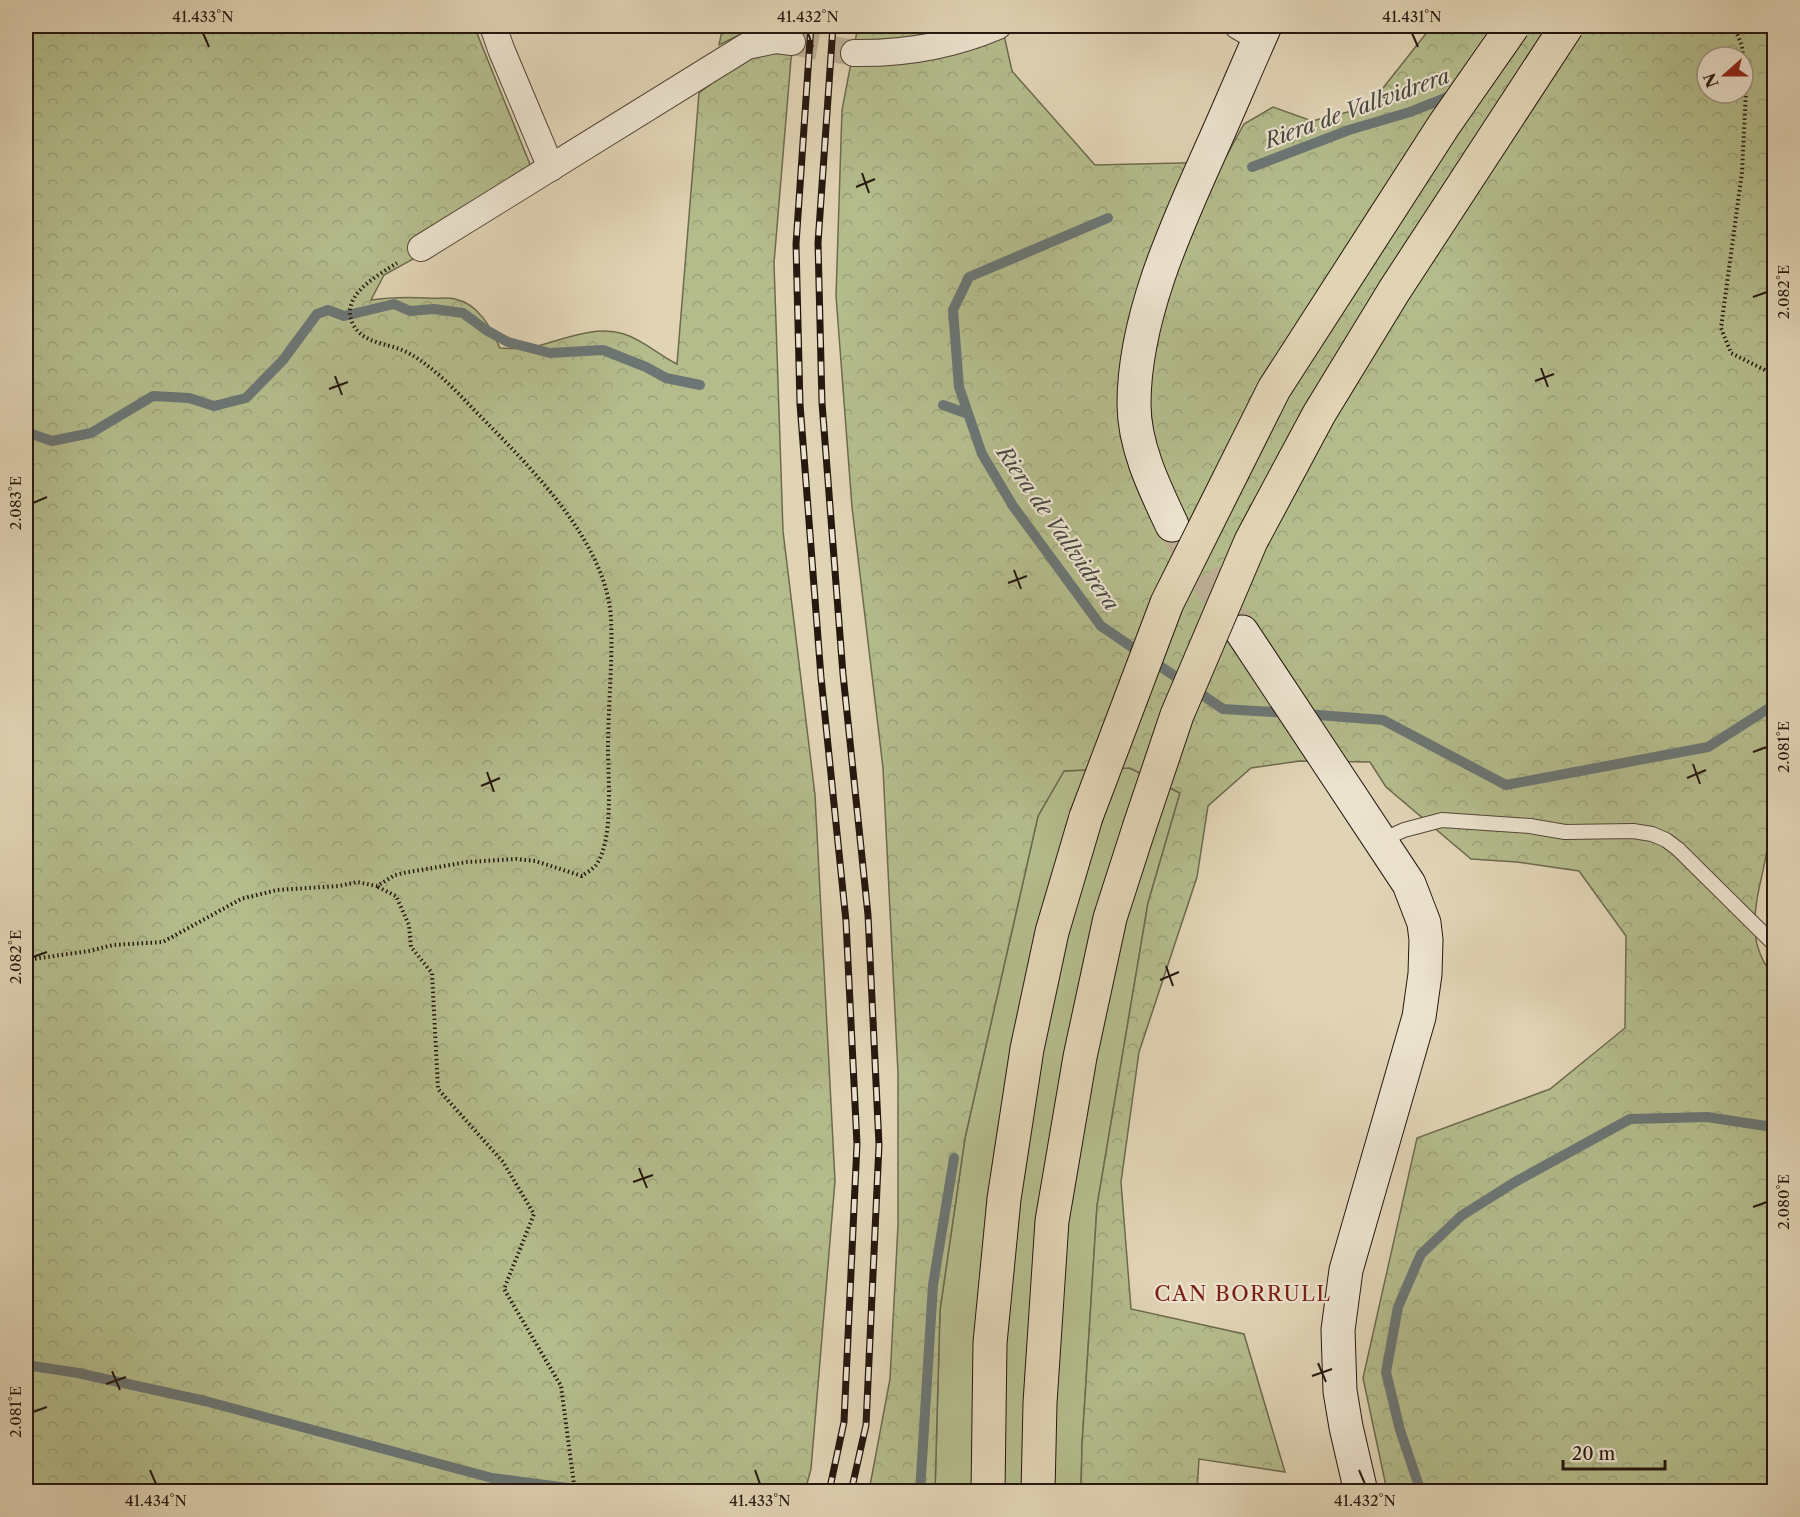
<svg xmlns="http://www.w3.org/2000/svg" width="1800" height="1517" viewBox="0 0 1800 1517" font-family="'Libre Caslon Text',serif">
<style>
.green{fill:#b4bc8c;stroke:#6d6a4e;stroke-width:1.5}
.forest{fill:url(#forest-crowns);stroke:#6d6a4e;stroke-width:1.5;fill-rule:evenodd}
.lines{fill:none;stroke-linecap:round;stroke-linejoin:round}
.stream{stroke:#6b7675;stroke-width:10}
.street-tunnel{stroke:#bcae94;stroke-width:26;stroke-dasharray:26 13;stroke-linecap:butt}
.secondary-tunnel{stroke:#bcae94;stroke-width:33;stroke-dasharray:33 16;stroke-linecap:butt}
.lane-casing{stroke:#554738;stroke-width:16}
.street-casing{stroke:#554738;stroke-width:28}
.secondary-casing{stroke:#26180f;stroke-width:35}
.highway-casing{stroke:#26180f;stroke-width:35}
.path{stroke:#26180f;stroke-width:4;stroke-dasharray:1.5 3;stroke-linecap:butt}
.lane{stroke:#ece3cf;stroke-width:14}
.street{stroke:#ece3cf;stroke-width:26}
.secondary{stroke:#ece3cf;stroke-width:33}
.highway{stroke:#e1d4b5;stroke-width:33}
.rail-casing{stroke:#26180f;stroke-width:7}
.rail{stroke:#ece3cf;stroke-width:4.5;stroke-dasharray:14;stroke-linecap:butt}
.highway-bridge-casing{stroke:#26180f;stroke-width:35;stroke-linecap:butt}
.highway-bridge{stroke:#e1d4b5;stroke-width:33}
.ticks{fill:none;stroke:#26180f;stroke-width:2}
.labels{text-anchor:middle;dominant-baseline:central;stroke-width:4.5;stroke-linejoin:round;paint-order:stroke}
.water-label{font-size:21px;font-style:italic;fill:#484742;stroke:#ece3cf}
.neighbourhood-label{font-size:21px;letter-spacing:1.5px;fill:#7a1f14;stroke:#ece3cf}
.neatline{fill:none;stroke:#26180f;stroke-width:2}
.ticks-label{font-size:15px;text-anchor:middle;fill:#26180f}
</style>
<defs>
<pattern id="forest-crowns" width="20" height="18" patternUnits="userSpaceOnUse" patternTransform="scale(1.5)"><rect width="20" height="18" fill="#b4bc8c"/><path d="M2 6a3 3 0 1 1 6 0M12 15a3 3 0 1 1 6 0" fill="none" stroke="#9ba178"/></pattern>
</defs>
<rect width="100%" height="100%" fill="#e1d4b5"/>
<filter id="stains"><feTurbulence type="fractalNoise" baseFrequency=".00333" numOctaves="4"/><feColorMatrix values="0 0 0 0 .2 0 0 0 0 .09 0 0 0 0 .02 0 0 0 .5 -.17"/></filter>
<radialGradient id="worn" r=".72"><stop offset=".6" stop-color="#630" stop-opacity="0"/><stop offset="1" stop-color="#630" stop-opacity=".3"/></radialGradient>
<path class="green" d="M1130 768 1180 793 1148 903 1097 1206 1082 1445 1081 1491 935 1492 940 1310 965 1138 1038 816 1063 771Z"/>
<g class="forest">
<path d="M26 26H474L540 189 384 275 371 300C391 297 407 297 427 298 436 299 446 297 455 299 479 304 491 328 500 348 512 349 525 349 537 346 565 339 595 325 624 334 643 340 659 355 677 364L699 93 736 65 741 34 719 45 723 26H798L791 59 774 263 783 531 815 795 835 1181 811 1469 805 1491H26Z"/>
<path d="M858 26H1002L1012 71 1095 165 1223 162 1244 124 1273 107 1312 121 1368 107 1432 26H1774V740L1770 748C1770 777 1772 807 1769 835 1765 884 1736 933 1774 976V1491H1387L1363 1378 1417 1138 1550 1089 1625 1028 1626 936 1579 871 1517 862 1471 859 1386 787 1370 762 1300 761 1251 768 1208 806 1197 877 1139 1052 1121 1182 1131 1309 1244 1334 1285 1472 1199 1459 1197 1491H1081L1082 1445 1097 1206 1148 903 1180 793 1130 768 1064 771 1038 816 965 1138 940 1310 935 1491H869L890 1379 898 1225V1073L883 768 852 507 836 296 842 110ZM1707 57H1743V93H1707Z"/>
</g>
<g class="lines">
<g class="stream">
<path d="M1252 167 1349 130 1410 112 1453 95"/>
<path d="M1108 218 969 277 953 310 959 387 982 454 1013 506 1101 626 1223 709 1289 713"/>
<path d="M943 405 968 414"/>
<path d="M26 432 52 441 91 433 153 396 189 398 214 406 246 398 283 360 317 314 328 310 344 316 394 304 410 311 434 309 463 313 486 330 508 342 550 353 603 350 646 367 666 378 700 385"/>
<path d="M1305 714 1383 720 1506 785 1708 747 1774 705"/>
<path d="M26 1365 78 1373 205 1401 492 1478 599 1492"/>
<path d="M920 1492 933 1285 954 1158"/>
<path d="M1421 1492 1400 1430 1386 1372 1398 1307 1421 1254 1461 1216 1515 1182 1630 1119 1707 1117 1766 1126 1774 1124"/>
</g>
<path class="street-tunnel" d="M792 42 854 53"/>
<path class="secondary-tunnel" d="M1178 534 1238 626"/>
<g class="lane-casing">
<path id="lane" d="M1380 841 1404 830 1442 820 1530 826 1565 832 1633 831 1652 834 1666 840 1678 849 1774 944"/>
</g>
<g class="street-casing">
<g id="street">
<path d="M493 26 501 49 551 168"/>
<path d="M1238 26 1259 38"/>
<path d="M854 53C905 54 951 46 998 26"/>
<path d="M421 248 747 46 776 40 792 42"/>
</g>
</g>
<g class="secondary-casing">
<g id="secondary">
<path d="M1172 525C1154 487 1134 446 1134 404 1134 317 1177 225 1212 147 1230 107 1247 66 1265 26"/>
<path d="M1242 632 1409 884 1424 923 1426 940 1425 974 1419 1017 1346 1270 1338 1330 1340 1391 1346 1427 1361 1492"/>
</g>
</g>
<g class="highway-casing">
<g id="highway">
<path d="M988 1492 990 1343 1004 1199 1027 1049 1052 932 1086 817"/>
<path d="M1038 1492 1040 1403 1052 1221 1080 1057 1110 918 1139 828"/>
</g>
</g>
<g class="path">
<path d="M1734 26 1742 46 1743 57"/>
<path d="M1743 60 1746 91 1742 172 1721 328 1731 353 1765 370 1774 368"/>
<path d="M378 887 396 896 409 925 411 947 432 973 438 1089 503 1162 534 1214 504 1289 561 1386 575 1492"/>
<path d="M26 960 89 951 113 945 163 942 241 899 277 890 339 886 357 882 377 886 395 875 408 872 467 862 516 859 535 861 582 876C586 873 593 869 596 865 614 840 608 779 608 749 608 706 613 661 611 618 606 544 536 473 487 423 471 407 456 390 439 375 427 365 416 356 402 350 385 343 364 343 354 326 337 297 377 276 397 263"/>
</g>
<use href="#lane" class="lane"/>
<use href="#street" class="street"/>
<use href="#secondary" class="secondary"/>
<use href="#highway" class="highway"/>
<g class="rail-casing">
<g id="rail">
<path d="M811 26 796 244 800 404 821 677 846 921 857 1144 844 1422 829 1492"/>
<path d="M833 26 818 243 822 403 843 674 868 915 879 1145 866 1425 851 1492"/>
</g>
</g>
<use href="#rail" class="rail"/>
<g class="highway-bridge-casing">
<g id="highway-bridge">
<path d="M1086 817 1167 603 1274 389 1444 125 1513 26"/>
<path d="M1139 828 1177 715 1251 541 1319 414 1394 291 1567 26"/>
</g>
</g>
<use href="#highway-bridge" class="highway-bridge"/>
</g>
<path class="ticks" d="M203 33 209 47M808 33 813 47M1412 33 1418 47M862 173 869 193M856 187 875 179M1753 297 1767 292M1541 368 1548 387M335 376 342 395M1535 381 1554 374M329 389 348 382M33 503 47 497M1014 570 1021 589M1008 583 1027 576M1753 752 1767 747M1693 764 1700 784M487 772 494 792M1687 778 1706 770M481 786 500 778M33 957 47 952M1166 966 1173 986M1160 980 1179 972M639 1168 647 1188M633 1182 653 1175M1753 1207 1767 1202M1318 1363 1326 1382M112 1371 120 1390M1312 1376 1332 1369M106 1384 126 1377M33 1412 47 1407M150 1470 156 1484M755 1470 760 1484M1359 1470 1365 1484"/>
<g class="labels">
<g class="water-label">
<text transform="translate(1357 108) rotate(-20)">Riera de Vallvidrera</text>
<text transform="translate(1058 528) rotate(55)">Riera de Vallvidrera</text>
</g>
<g class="neighbourhood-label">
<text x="1243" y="1293">CAN BORRULL</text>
</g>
</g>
<rect width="1800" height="1517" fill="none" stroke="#e1d4b5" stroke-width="66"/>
<g transform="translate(1725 75) rotate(249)"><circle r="28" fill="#ece3cf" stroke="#9d9282" stroke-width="1.5"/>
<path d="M0-4.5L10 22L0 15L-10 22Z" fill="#8f2418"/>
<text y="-9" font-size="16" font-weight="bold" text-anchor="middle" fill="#26180f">N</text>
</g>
<path d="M1563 1460v9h102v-9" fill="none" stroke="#26180f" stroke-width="3"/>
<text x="1572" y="1460" font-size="18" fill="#26180f" stroke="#ece3cf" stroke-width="4.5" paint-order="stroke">20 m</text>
<rect x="33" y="33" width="1734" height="1451" class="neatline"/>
<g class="ticks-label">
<text x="203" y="22">41.433°N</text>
<text x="808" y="22">41.432°N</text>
<text x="1412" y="22">41.431°N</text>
<text transform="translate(1784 292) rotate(-90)" y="5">2.082°E</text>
<text transform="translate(16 503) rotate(-90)" y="5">2.083°E</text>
<text transform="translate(1784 747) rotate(-90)" y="5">2.081°E</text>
<text transform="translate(16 957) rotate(-90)" y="5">2.082°E</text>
<text transform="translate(1784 1202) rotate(-90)" y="5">2.080°E</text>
<text transform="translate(16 1412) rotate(-90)" y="5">2.081°E</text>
<text x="156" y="1506">41.434°N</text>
<text x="760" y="1506">41.433°N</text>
<text x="1365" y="1506">41.432°N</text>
</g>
<rect width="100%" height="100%" filter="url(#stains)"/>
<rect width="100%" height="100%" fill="url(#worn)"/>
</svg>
